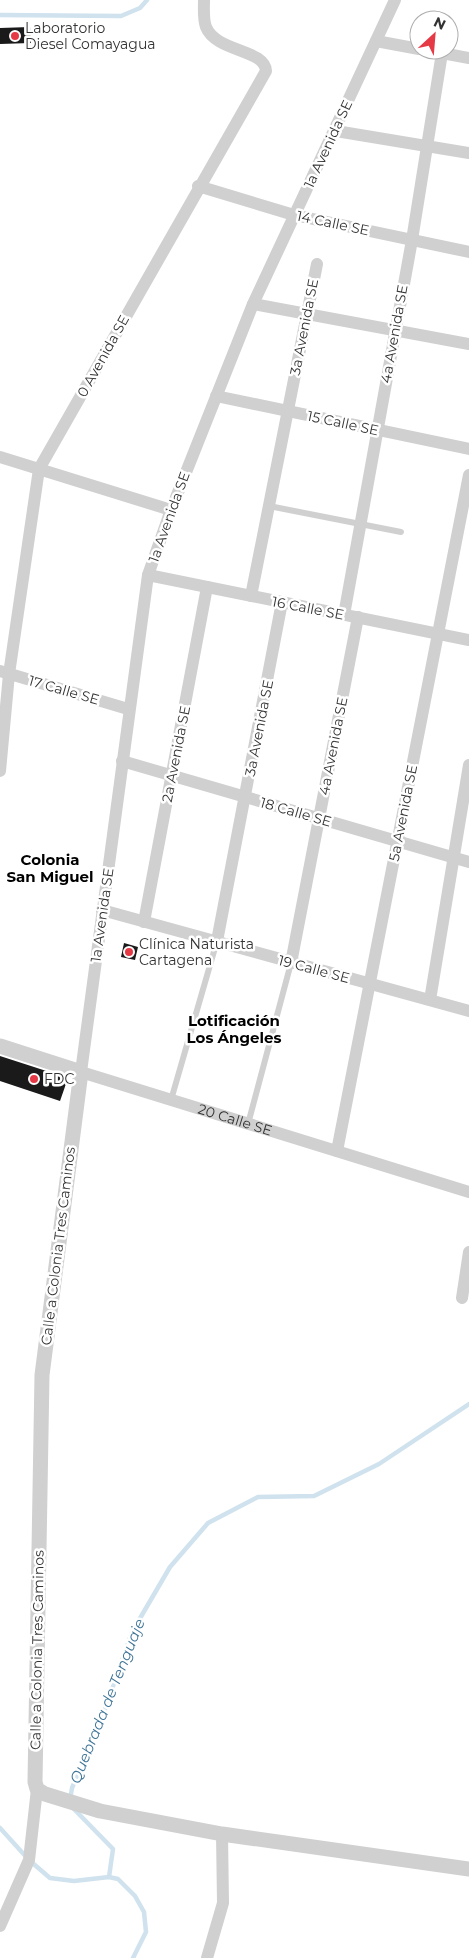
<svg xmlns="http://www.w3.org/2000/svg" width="469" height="1958" viewBox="0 0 469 1958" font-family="Montserrat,sans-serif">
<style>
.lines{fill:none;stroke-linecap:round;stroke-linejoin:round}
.stream{stroke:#cfe2ee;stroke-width:4.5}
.building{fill:#1a1a1a}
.service{stroke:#d0d0d0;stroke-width:6}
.minor{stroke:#d0d0d0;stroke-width:12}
.tertiary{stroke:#d0d0d0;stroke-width:15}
.poi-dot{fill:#e63946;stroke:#fff;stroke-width:2}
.labels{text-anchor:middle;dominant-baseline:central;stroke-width:5;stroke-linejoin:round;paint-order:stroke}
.poi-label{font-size:14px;fill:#333;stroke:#fff;text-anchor:start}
.street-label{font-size:14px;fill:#333;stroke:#fff}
.neighbourhood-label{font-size:15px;font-weight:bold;fill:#000;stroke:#fff}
.water-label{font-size:15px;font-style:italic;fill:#3f7597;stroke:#fff}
</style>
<rect width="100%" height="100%" fill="#fff"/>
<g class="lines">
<g class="stream">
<path d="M0 15 121 16 140 8 147 0"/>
<path d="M70 1800 72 1788 103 1715 132 1632 170 1567 208 1523 258 1497 314 1496 379 1464 469 1404"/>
<path d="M72 1807 113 1849 109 1877"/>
<path d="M0 1828 29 1860 50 1878 74 1881 109 1877 118 1879 135 1896 144 1912 146 1932 133 1958"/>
</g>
</g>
<g class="building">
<path d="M30 27 31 43 0 44V28Z"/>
<path d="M124 943 138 947 135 960 121 957Z"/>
<path d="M0 1056 68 1078 60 1101 0 1081Z"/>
</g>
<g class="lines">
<g class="service">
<path d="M269 506 401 532"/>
<path d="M171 1100 217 941"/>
<path d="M248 1124 291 963"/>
</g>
<g class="minor">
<path id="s1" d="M395 0 253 304 171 510 148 575 81 1072 469 1192"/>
<path d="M376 41 419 49"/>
<path d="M426 50 469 58"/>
<path d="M336 131 469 153"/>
<path d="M198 186 294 215 469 252"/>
<path d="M253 304 469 344"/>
<path d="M216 396 469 449"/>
<path d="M0 457 171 510"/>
<path d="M148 575 469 640"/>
<path d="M251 596 317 264"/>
<path d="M344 615 412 240 442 53"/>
<path d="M0 671 128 709"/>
<path d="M122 761 469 862"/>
<path d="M0 771 9 674 39 469 266 71C265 49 216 52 206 27 203 19 204 9 204 0"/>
<path d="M102 910 469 1011"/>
<path d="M144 922 207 587"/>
<path d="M217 941 282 602"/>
<path d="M291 963 358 617"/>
<path d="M430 1000 469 765"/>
<path d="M337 1151 469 475"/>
<path d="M462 1298 469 1252"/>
<path d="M0 1926 29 1860 37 1789"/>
<path d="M207 1958 223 1903 222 1834"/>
</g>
<path class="tertiary" d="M0 1046 81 1072 42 1375 35 1782 37 1789 45 1794 100 1811 222 1834 469 1869"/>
</g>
<g class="poi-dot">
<circle cx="15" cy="36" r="5"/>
<circle cx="129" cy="952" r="5"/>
<circle cx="34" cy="1079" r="5"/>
</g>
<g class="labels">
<g class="poi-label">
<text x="25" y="28">Laboratorio<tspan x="25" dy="16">Diesel Comayagua</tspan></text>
<text x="139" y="944">Clínica Naturista<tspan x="139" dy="16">Cartagena</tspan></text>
<text x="44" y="1079">FDC</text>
</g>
<g class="street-label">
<text transform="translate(328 144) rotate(-65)">1a Avenida SE</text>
<text transform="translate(333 223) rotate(12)">14 Calle SE</text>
<text transform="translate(304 327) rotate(-79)">3a Avenida SE</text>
<text transform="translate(394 334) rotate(-80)">4a Avenida SE</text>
<text transform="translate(103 356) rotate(-61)">0 Avenida SE</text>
<text transform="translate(343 423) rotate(12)">15 Calle SE</text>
<text transform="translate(169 517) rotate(-70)">1a Avenida SE</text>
<text transform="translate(308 608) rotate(11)">16 Calle SE</text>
<text transform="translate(64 690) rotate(16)">17 Calle SE</text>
<text transform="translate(259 728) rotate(-79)">3a Avenida SE</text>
<text transform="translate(333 746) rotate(-79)">4a Avenida SE</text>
<text transform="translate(176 754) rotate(-79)">2a Avenida SE</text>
<text transform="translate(296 812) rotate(16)">18 Calle SE</text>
<text transform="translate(403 813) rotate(-79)">5a Avenida SE</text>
<text transform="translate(102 915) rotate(-82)">1a Avenida SE</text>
<text transform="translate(314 969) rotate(15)">19 Calle SE</text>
<text stroke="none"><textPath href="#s1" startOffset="1289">20 Calle SE</textPath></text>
<text transform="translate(58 1246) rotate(-83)">Calle a Colonia Tres Caminos</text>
<text transform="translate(37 1650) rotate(-89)">Calle a Colonia Tres Caminos</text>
</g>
<g class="neighbourhood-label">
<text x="50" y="859">Colonia<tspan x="50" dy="17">San Miguel</tspan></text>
<text x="234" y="1020">Lotificación<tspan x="234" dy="17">Los Ángeles</tspan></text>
</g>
<g class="water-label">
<text transform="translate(107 1701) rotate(-68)">Quebrada de Tenguaje</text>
</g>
</g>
<g transform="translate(434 35) rotate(26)"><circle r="24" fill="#ffffff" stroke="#adadad"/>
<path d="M0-4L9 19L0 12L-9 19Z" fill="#e63946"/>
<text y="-8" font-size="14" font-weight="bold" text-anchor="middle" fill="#333333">N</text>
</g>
</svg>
